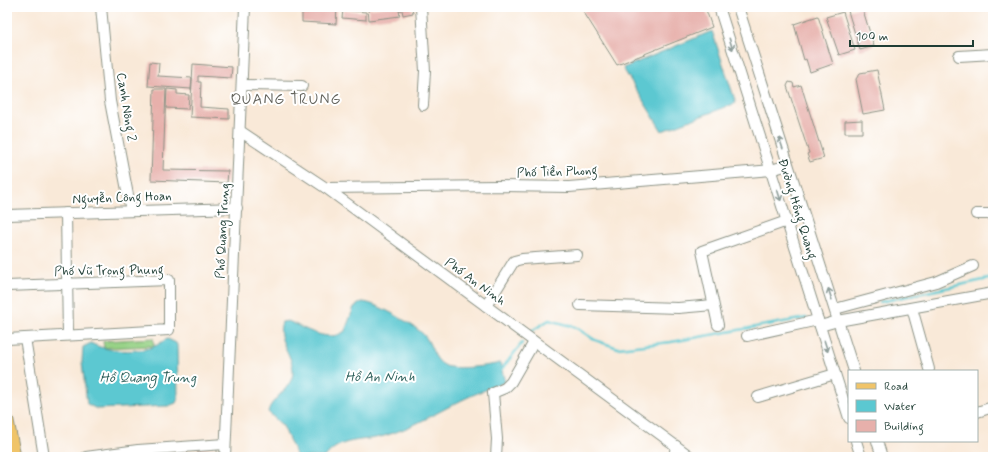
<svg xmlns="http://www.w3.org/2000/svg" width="1000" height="464" viewBox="0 0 1000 464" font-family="Mynerve,sans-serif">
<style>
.green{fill:#96d185;stroke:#5a875c}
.water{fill:#5bc8d1;stroke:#3d8282}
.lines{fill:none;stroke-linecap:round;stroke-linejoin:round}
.stream{stroke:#5bc8d1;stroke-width:2.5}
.building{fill:#e7b0ab}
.minor-casing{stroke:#8c9386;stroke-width:12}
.major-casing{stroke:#8c9386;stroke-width:15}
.minor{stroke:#fff;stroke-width:10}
.major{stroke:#f0c469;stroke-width:13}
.oneway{stroke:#8f9e9a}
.labels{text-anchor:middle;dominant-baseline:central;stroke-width:4;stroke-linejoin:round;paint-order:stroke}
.street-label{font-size:13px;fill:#1f3d34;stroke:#fff}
.water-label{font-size:14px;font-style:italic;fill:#2e605b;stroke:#fff}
.quarter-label{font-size:15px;letter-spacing:1px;fill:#65655e;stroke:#fff}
</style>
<rect width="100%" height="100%" fill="#fff"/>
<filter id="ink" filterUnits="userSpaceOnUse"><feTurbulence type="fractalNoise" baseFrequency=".025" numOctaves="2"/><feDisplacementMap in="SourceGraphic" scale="8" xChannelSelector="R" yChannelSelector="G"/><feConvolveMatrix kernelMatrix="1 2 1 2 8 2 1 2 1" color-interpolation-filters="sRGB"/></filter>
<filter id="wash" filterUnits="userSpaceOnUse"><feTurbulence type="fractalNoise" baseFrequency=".012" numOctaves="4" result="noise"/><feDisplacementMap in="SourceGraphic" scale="16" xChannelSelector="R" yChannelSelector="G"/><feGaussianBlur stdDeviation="0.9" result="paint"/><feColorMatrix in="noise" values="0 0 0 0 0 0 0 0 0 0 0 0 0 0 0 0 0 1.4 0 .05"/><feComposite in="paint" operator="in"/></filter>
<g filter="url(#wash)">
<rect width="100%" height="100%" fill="#f9e9d8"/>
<path class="green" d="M153 338 154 346 104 348 103 341Z"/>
<g class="water">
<path d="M712 31 736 103 662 131 623 68Z"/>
<path d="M362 302C375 302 413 324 423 334 433 344 432 360 446 366 455 370 489 366 500 363L505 382C491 388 476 393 462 400 436 413 412 428 384 436 363 442 340 437 325 457H297L283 426 268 412C270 399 292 389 293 373 294 355 275 340 282 322L288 321C304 328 329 344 345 331L354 307Z"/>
<path d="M168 339 176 343 177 345 178 398 176 403 168 406 97 409 87 404 82 362 83 347 91 343C105 352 140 353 155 346 160 344 163 340 168 339Z"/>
</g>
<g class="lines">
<g class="stream">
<path d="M880 302 993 278"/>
<path d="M530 332 549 320 575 327 595 340 618 348 671 342 806 318"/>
<path d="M501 370 522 343"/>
</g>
</g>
<g id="blocks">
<g class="building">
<path d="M302 7H337L336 24 302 22Z"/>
<path d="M387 7H412L413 13 403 15 402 10H399L400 16 369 20 368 9Z"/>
<path d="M593 7H705L712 27 617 65 583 11Z"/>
<path d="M860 7H862L874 46 860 50 848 11Z"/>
<path d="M343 10 366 12V20L342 18Z"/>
<path d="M843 12 855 50 839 55 826 17Z"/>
<path d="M818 16 833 64 810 72 806 59 804 60 794 24Z"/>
<path d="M150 62 159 63 158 76 192 78 191 89 148 86Z"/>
<path d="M193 64 232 67 231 78 198 76V82H201L200 107 229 109V119L190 117Z"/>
<path d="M877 70 885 110 863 114 856 79 860 73Z"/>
<path d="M789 82 793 83 794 87 801 85 824 158 810 162 807 154 809 153 787 86Z"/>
<path d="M154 89H166L163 170 228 171 227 183 151 180Z"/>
<path d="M167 89 177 90V94L189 95 188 109 166 108Z"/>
<path d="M862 120V133H845V121Z"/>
<path d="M198 448 217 449V457H198Z"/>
<path d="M187 450 188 457H126V455Z"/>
</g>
</g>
</g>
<g filter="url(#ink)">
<use href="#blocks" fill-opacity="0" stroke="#8c9386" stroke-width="1"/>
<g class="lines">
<g class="minor-casing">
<g id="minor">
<path d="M101 7 110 101 131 211"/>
<path d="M421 7 425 71 423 105"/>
<path d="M719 7 849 418"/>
<path d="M738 7 854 371"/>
<path d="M959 56 993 54"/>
<path d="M242 85 302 86"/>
<path d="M240 131 326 188 691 457"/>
<path d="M326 188 498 186 569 187 771 170 788 165"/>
<path d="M66 213 68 335"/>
<path d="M976 214H993"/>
<path d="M7 215 237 208"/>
<path d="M7 286 169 280V330L7 339"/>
<path d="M580 305 678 308 713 305"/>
<path d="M486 306 514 261 522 259 577 255"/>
<path d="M912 308 929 369"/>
<path d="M835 309 936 282 973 266"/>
<path d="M718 325 702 251 787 221"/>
<path d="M820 326 838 321 993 293"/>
<path d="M747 336 818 320"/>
<path d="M25 338 44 457"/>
<path d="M758 397 835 374"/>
<path d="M977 412 993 407"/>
<path d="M856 441 861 457"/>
<path d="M877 441 882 457"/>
<path d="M86 457 138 450 225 444"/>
<path d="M225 457 245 7"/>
<path d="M496 457 497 439 493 393 505 388 511 382 534 342"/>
<path d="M674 457 676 446"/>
</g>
</g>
<g class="major-casing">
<path id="major" d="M7 421 14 457"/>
</g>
<use href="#minor" class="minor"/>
<use href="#major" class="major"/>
</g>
<defs><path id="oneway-shaft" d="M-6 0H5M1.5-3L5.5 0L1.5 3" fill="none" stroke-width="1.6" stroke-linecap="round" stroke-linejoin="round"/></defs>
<g class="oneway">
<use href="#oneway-shaft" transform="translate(731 44) rotate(73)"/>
<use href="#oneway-shaft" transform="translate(781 143) rotate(-108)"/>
<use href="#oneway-shaft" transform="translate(779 195) rotate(72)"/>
<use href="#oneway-shaft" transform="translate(830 294) rotate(-108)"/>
<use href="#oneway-shaft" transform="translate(826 346) rotate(72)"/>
</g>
</g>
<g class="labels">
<g class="street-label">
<text transform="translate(126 107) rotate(81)">Canh Nông 2</text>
<text transform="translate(557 172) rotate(-2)">Phố Tiền Phong</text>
<text transform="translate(122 198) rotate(-2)">Nguyễn Công Hoan</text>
<text transform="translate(797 209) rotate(73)">Đường Hồng Quang</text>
<text transform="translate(223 231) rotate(-87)">Phố Quang Trung</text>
<text transform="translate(109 271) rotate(-1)">Phố Vũ Trọng Phụng</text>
<text transform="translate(475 282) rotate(36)">Phố An Ninh</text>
</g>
<g class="water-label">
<text x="380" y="377">Hồ An Ninh</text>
<text x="148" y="378">Hồ Quang Trung</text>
</g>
<g class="quarter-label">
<text x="286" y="100">QUANG TRUNG</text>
</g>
</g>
<rect width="1000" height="464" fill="none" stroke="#fff" stroke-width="24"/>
<rect x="848" y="370" width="130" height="72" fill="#ffffff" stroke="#a5b1ae"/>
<rect x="856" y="383" width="20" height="6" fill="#f0c469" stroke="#a5b1ae"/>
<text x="884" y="390" font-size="12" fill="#1f3d34">Road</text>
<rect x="856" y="400" width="20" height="12" fill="#5bc8d1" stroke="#a5b1ae"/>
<text x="884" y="410" font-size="12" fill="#1f3d34">Water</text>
<rect x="856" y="420" width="20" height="12" fill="#e7b0ab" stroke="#a5b1ae"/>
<text x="884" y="430" font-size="12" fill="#1f3d34">Building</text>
<path d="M850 40v6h123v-6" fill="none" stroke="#1f3d34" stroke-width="2"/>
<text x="856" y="40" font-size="12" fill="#1f3d34" stroke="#ffffff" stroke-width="3" paint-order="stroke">100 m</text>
</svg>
